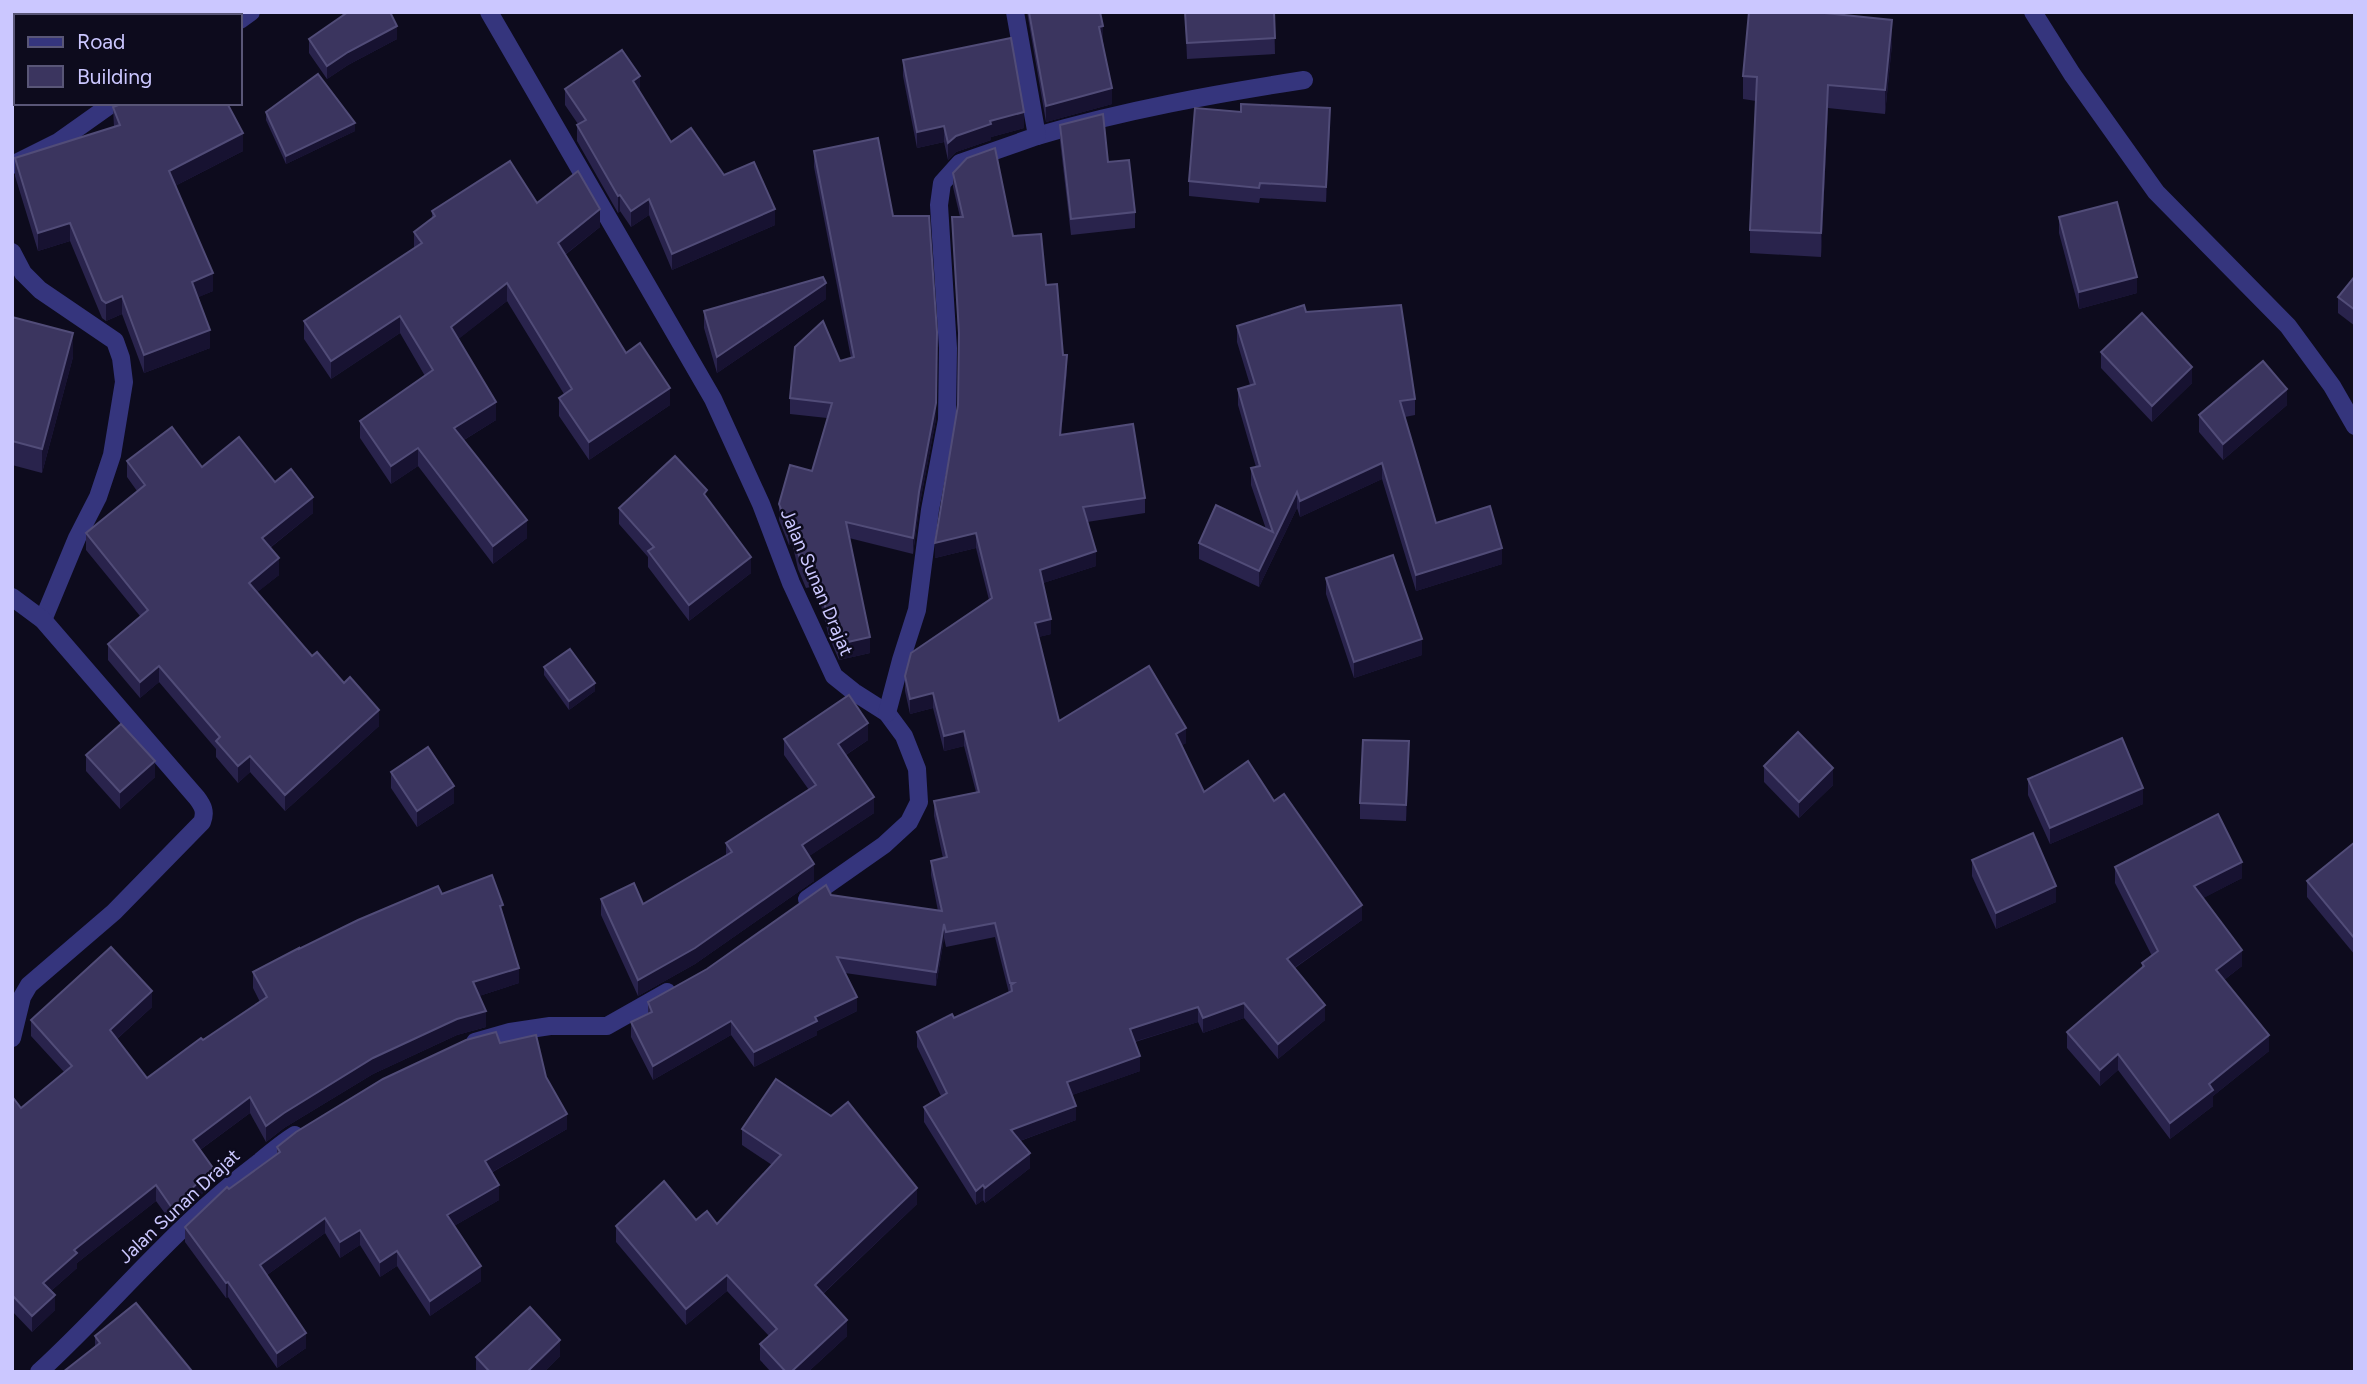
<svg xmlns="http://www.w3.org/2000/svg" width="2367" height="1384" viewBox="0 0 2367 1384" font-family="Figtree,sans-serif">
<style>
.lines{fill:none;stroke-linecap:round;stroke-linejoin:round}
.minor{stroke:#35357d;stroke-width:18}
.wall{fill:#29234c}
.shaded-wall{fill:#171231}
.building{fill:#3b355f;stroke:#514c78;stroke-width:2}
.labels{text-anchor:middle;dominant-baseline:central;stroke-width:5;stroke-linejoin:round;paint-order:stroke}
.street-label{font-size:19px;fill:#cbc7ff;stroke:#0d0b1d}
</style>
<rect width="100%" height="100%" fill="#0d0b1d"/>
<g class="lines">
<g class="minor">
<path d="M489 12 713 399 761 504 791 583 834 676 854 692 887 713 904 736 917 769 919 802 909 822 884 845 807 899"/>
<path d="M2033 12 2072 74 2156 192 2288 326 2332 386 2355 426"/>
<path d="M240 20 251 12"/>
<path d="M1037 136C1125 110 1215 94 1304 80"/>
<path d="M12 165 58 142 113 103"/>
<path d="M12 252 23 273 40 290 115 341 121 358 124 382 112 455 98 497 77 538 43 620"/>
<path d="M12 597 43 620 197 798C203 806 206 812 202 822L114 912 29 985 22 997 12 1038"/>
<path d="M887 713 901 660 917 610 930 510 947 420 948 348 939 205 942 183 960 163 1037 136 1015 12"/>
<path d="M475 1042 510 1032 550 1026H607L667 992"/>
<path d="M39 1372C113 1304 176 1225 257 1164 269 1154 282 1143 295 1135"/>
</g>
</g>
<g class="wall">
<path d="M341 12H390L397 39 348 65 327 79 309 53V39L343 16Z"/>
<path d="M1027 12H1100L1103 42 1112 104 1046 122Z"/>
<path d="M1185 12H1274L1275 54 1187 59Z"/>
<path d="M1892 44 1885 114 1828 108 1821 257 1750 253V230L1756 101 1743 99V76Z"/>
<path d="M903 60 1024 128 991 137V140L956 152 948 160 944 142 917 148 903 76Z"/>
<path d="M565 89 640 92 671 142 724 175 775 225 672 270 649 215 631 227 620 211 618 213 577 141V125L578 124 565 105Z"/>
<path d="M1241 104 1330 124 1326 202 1260 198 1259 203 1189 196V181L1241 112Z"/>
<path d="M113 107 243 151 175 186 213 291 198 297 210 348 144 373 122 314 106 321 102 318 70 241 38 251 15 176V158L114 127Z"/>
<path d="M266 112 355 131 286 164 266 120Z"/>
<path d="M1060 125 1108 162 1135 212V228L1071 235 1060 141Z"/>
<path d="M814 151 893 216 936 419 919 508 913 554 849 538 870 653 839 660 829 637 816 586 806 588 798 569 792 542 789 545 779 520V504L812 471 827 418 790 414V398L840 361 851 358 814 167Z"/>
<path d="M953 173 1013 236 1046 285 1067 370 1061 435 1145 498V513L1087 522 1096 566 1043 583 1051 634 1038 637 1059 721 1186 743 1182 745 1204 792 1274 801 1362 920 1295 968 1325 1020 1278 1059 1244 1018 1203 1033 1198 1022 1135 1042 1140 1071 1072 1095 1076 1120 1020 1141 1030 1168 985 1203 983 1200 976 1205 924 1122V1107L941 1096 917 1047V1032L954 1018 1009 993 995 937 946 947 944 938 936 986 845 973 857 1011 817 1031V1035L754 1067 731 1035 653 1080 631 1037V1022L648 1014V1002L707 969 831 895 938 911 931 875V861L943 858 934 816V801L976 792 964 746 944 751 933 708 910 714 905 691V676L989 600 976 548 935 558 958 405 959 345 952 217H960L953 187Z"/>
<path d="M537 203 600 227 565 255 626 353 670 405 589 460 559 416V398L564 394 507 301 458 339 496 420 464 440 527 538 493 564 418 466 391 484 360 438V421L425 376 400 333 331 379 304 339V321L414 248V232L432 218V211Z"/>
<path d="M2059 217 2137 293 2079 309 2059 233Z"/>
<path d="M2355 276V326L2338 313V297Z"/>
<path d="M826 299 717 373 704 328V311Z"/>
<path d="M1306 312 1415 399V415L1405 417 1436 523 1502 564 1416 591 1382 479 1300 517 1297 508 1259 587 1199 559V543L1266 529 1251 485V468L1256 467 1238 405V389L1250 385 1237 342V326Z"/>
<path d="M12 317 73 357 42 473 12 465Z"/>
<path d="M2101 352 2192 383 2152 422 2101 368Z"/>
<path d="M2287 405 2223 460 2199 432V415Z"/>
<path d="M127 461 202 467 275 482 313 513 270 548 279 575 257 592 312 656 379 726 285 811 250 772 238 783 216 757V749L159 682 140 698 108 660V644L140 616 86 550V533L137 491 127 477Z"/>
<path d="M707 498 751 573 689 621 648 567V557L619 524V508Z"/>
<path d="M1326 578 1422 655 1354 678 1326 594Z"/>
<path d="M544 667 595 691 569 710 544 675Z"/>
<path d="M784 739 868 740 846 755 874 813 809 856 814 881 695 964 638 996 601 915V899L643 904 726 856V843L809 790 784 755Z"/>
<path d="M86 755 155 777 120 809 86 771Z"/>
<path d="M1409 757 1406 821 1360 819V803Z"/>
<path d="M1764 766 1833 785 1799 818 1764 782Z"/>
<path d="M391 772 454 803 417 827 391 788Z"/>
<path d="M2028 779 2143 804 2050 844 2028 795Z"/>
<path d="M2355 842V955L2307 897V881Z"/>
<path d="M1972 860 2056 902 1996 929 1972 876Z"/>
<path d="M2115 867 2242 878 2203 898 2242 966 2224 980 2269 1051 2213 1096V1106L2170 1139 2118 1070 2100 1086 2067 1048V1032L2142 968V963L2152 956 2115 883Z"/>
<path d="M442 894 503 914 519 983 479 996 486 1027 457 1035 373 1074 284 1128 266 1142 250 1113 200 1150 213 1183 172 1223 156 1201 77 1263V1268L51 1291 55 1310 32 1332 12 1311V1101L21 1108 64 1072 31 1036V1020L152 1007 117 1039 147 1078 260 1002 253 988V972L299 949Z"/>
<path d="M500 1043 546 1077 567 1129 491 1173 499 1200 454 1226 481 1281 430 1316 397 1266 380 1277 360 1245 340 1258 325 1233 267 1275 306 1348 277 1368 228 1297 226 1298 185 1242V1227L229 1189 277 1154V1147Z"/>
<path d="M742 1129 917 1204 823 1294 847 1336 808 1372H771L760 1360V1344L769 1336 727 1291 686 1325 616 1242V1226L696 1220 717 1224 772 1165 742 1145Z"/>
<path d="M95 1336 191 1372 95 1347Z"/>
<path d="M560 1356 544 1372H476V1357Z"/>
</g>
<g class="shaded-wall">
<path d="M102 12H128L121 16H102Z"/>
<path d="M1892 20V44L1885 114V90Z"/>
<path d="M397 26V39L348 65 327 79V66L348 52Z"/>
<path d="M1103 26V42L1099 27Z"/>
<path d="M16 75V94L12 96V77Z"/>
<path d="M640 76V93L633 81Z"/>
<path d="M1828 85V108L1821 257V233Z"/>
<path d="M1112 88V104L1046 122V106Z"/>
<path d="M1330 108V124L1326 202V187Z"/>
<path d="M1024 112V128L991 137V140L956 152 948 160V143L956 136 990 121Z"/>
<path d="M355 123V131L286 164V156Z"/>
<path d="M944 126V142L917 148V132Z"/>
<path d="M243 133V151L169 189V171Z"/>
<path d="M620 195V211L618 213V196Z"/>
<path d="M649 199V215L631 227V211Z"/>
<path d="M600 209V227L558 260V243Z"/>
<path d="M775 209V225L672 270V254Z"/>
<path d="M70 223V241L38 251V233Z"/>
<path d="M213 273V291L192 300V282Z"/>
<path d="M2137 277V293L2079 309V292Z"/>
<path d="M507 283V301L451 345V327Z"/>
<path d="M826 283V299L717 373V357Z"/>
<path d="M122 296V314L106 321V303Z"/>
<path d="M400 316V333L331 379V361Z"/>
<path d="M210 330V348L144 373V355Z"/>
<path d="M937 332 936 419 919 508 913 554V538Z"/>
<path d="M73 333V357L42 473V449Z"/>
<path d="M1067 355V370L1060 450V435Z"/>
<path d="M2192 367V383L2152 422V406Z"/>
<path d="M670 388V405L589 460V442Z"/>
<path d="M2287 389V405L2223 460V444Z"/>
<path d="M496 402V420L454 446V428Z"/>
<path d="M418 448V466L391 484V466Z"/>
<path d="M1382 463V479L1300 517V501Z"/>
<path d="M1297 492V508L1259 587V571Z"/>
<path d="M313 497V513L262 554V538Z"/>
<path d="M527 520V538L493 564V546Z"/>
<path d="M792 526V542L789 545V529Z"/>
<path d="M976 533V548L935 558V543Z"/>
<path d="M1502 548V564L1416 591V575Z"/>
<path d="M1096 551V566L1040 584V570Z"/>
<path d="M751 557V573L689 621V605Z"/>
<path d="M279 558V575L249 599V583Z"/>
<path d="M1051 619V634L1035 638V623Z"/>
<path d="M870 637V653L839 660V644Z"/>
<path d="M1422 639V655L1354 678V662Z"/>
<path d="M159 666V682L140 698V682Z"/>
<path d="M595 683V691L569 710V701Z"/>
<path d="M933 693V708L910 714V699Z"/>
<path d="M379 710V726L285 811V795Z"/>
<path d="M868 723V740L838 760V744Z"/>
<path d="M1186 728V743L1176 749V734Z"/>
<path d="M964 731V746L944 751V736Z"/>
<path d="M1409 741V757L1406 821V805Z"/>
<path d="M250 756V772L238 783V766Z"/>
<path d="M155 761V777L120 809V792Z"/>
<path d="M1833 768V785L1799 818V802Z"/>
<path d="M454 786V803L417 827V811Z"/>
<path d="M2143 788V804L2050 844V828Z"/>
<path d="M874 797V813L802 861V845Z"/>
<path d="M2242 862V878L2194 903V886Z"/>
<path d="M814 864V881L695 964 638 996V980Z"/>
<path d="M2056 886V902L1996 929V913Z"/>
<path d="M1362 905V920L1287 973V959Z"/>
<path d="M944 924V938L936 986V972Z"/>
<path d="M2242 950V966L2216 986V970Z"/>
<path d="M519 968V983L473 998V982Z"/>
<path d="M152 991V1007L110 1045V1030Z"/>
<path d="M857 997V1011L817 1031V1035L754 1067V1052L815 1017Z"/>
<path d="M1244 1003V1018L1203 1033V1018Z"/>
<path d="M1325 1005V1020L1278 1059V1044Z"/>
<path d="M1198 1007V1022L1130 1043V1029Z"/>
<path d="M486 1011V1027L457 1035 373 1074 284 1128 266 1142V1126L284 1113 373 1058 457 1019Z"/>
<path d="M731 1021V1035L653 1080V1066Z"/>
<path d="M2269 1035V1051L2213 1096V1106L2170 1139V1123L2209 1084Z"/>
<path d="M2118 1054V1070L2100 1086V1070Z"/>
<path d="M1140 1056V1071L1067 1097V1082Z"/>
<path d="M250 1097V1113L193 1155V1140Z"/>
<path d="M1076 1106V1120L1011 1144V1130Z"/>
<path d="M567 1114V1129L485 1176V1161Z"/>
<path d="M1030 1153V1168L985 1203V1188Z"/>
<path d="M213 1168V1183L172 1223V1208Z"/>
<path d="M156 1185V1201L77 1263V1268L43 1298V1283L74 1250Z"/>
<path d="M499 1185V1200L447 1230V1215Z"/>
<path d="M983 1185V1200L976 1205V1191Z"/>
<path d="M917 1188V1204L815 1301V1285Z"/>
<path d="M325 1218V1233L260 1280V1265Z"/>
<path d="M360 1230V1245L340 1258V1242Z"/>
<path d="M397 1251V1266L380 1277V1262Z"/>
<path d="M481 1266V1281L430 1316V1301Z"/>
<path d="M727 1275V1291L686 1325V1309Z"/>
<path d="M228 1282V1297L226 1298V1283Z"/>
<path d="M55 1295V1310L32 1332V1316Z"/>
<path d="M847 1320V1336L808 1372H791Z"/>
<path d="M306 1333V1348L277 1368V1353Z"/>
<path d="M560 1340V1356L544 1372H527Z"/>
</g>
<g class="building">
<path d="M12 12H105L107 16H16V75L12 77Z"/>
<path d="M348 12H390L397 26 348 52 327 66 309 39Z"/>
<path d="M1029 12H1100L1103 26 1099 27 1112 88 1046 106Z"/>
<path d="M1185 12H1274L1275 38 1187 43Z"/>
<path d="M1749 12H1815L1892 20 1885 90 1828 85 1821 233 1750 230 1757 77 1743 76Z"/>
<path d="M1011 38 1024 112 990 121 991 124 956 136 948 143 944 126 917 132 903 60Z"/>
<path d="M622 50 640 76 633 81 671 142 691 128 724 175 754 162 775 209 672 254 649 199 631 211 620 195 618 196 577 125 586 120 565 89Z"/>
<path d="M318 74 355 123 286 156 266 112Z"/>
<path d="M124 103H227L243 133 169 171 213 273 192 282 210 330 144 355 122 296 106 303 102 300 70 223 38 233 15 158 120 125 113 107Z"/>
<path d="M1241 104 1330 108 1326 187 1260 183 1259 188 1189 181 1195 108 1241 112Z"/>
<path d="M1103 114 1108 162 1129 160 1135 212 1071 219 1060 125Z"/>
<path d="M878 138 893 216H929L937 332 936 403 919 492 913 538 846 522 870 637 839 644 829 622 816 570 806 572 798 553 792 526 789 529 779 504 790 465 812 471 832 403 790 398 795 347 823 321 840 361 854 357 814 151Z"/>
<path d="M995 148 1013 236 1041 234 1046 285 1057 284 1063 355H1067L1060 435 1133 424 1145 498 1083 507 1096 551 1040 570 1051 619 1035 623 1059 721 1149 666 1186 728 1176 734 1204 792 1248 761 1274 801 1284 794 1362 905 1287 959 1325 1005 1278 1044 1244 1003 1203 1018 1198 1007 1130 1029 1140 1056 1067 1082 1076 1106 1011 1130 1030 1153 985 1188 983 1185 976 1191 924 1107 947 1093 917 1032 952 1014 954 1018 1012 991 1011 985 1014 983H1010L995 923 946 932 944 924 936 972 837 957 857 997 815 1017 817 1021 754 1052 731 1021 653 1066 631 1022 652 1012 648 1002 707 969 826 885 831 895 942 911 931 861 947 857 934 801 979 792 964 731 944 736 933 693 910 699 905 676 911 653 992 598 976 533 935 543 958 405 959 333 952 217H963L953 173 967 158Z"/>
<path d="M510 161 537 203 578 171 600 209 558 243 626 353 640 343 670 388 589 442 559 398 572 389 507 283 451 327 496 402 454 428 527 520 493 546 418 448 391 466 360 421 433 370 400 316 331 361 304 321 422 243 414 232 435 216 432 211Z"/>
<path d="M2117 202 2137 277 2079 292 2059 217Z"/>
<path d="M2355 276V310L2338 297Z"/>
<path d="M823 277 826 283 717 357 704 311Z"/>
<path d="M1304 305 1306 312 1401 305 1415 399 1400 401 1436 523 1490 506 1502 548 1416 575 1382 463 1300 501 1297 492 1259 571 1199 543 1216 505 1273 532 1251 468 1260 466 1238 389 1255 384 1237 326Z"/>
<path d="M2142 313 2192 367 2152 406 2101 352Z"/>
<path d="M12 317 73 333 42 449 12 441Z"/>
<path d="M2263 361 2287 389 2223 444 2199 415Z"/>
<path d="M172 427 202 467 239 437 275 482 291 469 313 497 262 538 279 558 249 583 312 656 317 652 344 683 350 677 379 710 285 795 250 756 238 766 216 741 220 737 159 666 140 682 108 644 148 610 86 533 145 485 127 461Z"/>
<path d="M675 456 707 490 704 494 751 557 689 605 648 551 654 547 619 508Z"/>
<path d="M1393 555 1422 639 1354 662 1326 578Z"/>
<path d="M570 649 595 683 569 701 544 667Z"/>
<path d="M849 695 868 723 838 744 874 797 802 845 814 864 695 948 638 980 601 899 634 883 643 904 732 852 726 843 816 785 784 739Z"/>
<path d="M121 724 155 761 120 792 86 755Z"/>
<path d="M1798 732 1833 768 1799 802 1764 766Z"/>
<path d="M2122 738 2143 788 2050 828 2028 779Z"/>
<path d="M1363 740 1409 741 1406 805 1360 803Z"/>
<path d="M428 747 454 786 417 811 391 772Z"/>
<path d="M2218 814 2242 862 2194 886 2242 950 2216 970 2269 1035 2209 1084 2213 1090 2170 1123 2118 1054 2100 1070 2067 1032 2144 966 2142 963 2158 951 2115 867Z"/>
<path d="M2033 833 2056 886 1996 913 1972 860Z"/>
<path d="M2355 842V939L2307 881Z"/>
<path d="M492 875 503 905 500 906 519 968 473 982 486 1011 457 1019 373 1058 284 1113 266 1126 250 1097 193 1140 213 1168 172 1208 156 1185 74 1250 77 1253 43 1283 55 1295 32 1316 12 1295V1101L14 1099 21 1108 72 1066 31 1020 111 947 152 991 110 1030 147 1078 201 1038 203 1040 267 997 253 972 299 948V949L358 920 438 886 442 894Z"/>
<path d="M496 1032 500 1043 536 1035 546 1077 567 1114 485 1161 499 1185 447 1215 481 1266 430 1301 397 1251 380 1262 360 1230 340 1242 325 1218 260 1265 306 1333 277 1353 228 1282 226 1283 185 1227 227 1187 229 1189 280 1152 277 1147 296 1132 383 1079 466 1040Z"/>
<path d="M776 1079 831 1116 848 1102 917 1188 815 1285 847 1320 791 1372H786L760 1344 777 1329 727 1275 686 1309 616 1226 664 1181 696 1220 707 1211 717 1224 781 1155 742 1129Z"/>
<path d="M136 1303 191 1370 189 1372H63L100 1343 95 1336Z"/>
<path d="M530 1307 560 1340 527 1372H490L476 1357Z"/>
</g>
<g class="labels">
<g class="street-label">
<text transform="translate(817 582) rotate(67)">Jalan Sunan Drajat</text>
<text transform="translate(179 1206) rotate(-43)">Jalan Sunan Drajat</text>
</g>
</g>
<rect width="2367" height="1384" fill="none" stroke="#cbc7ff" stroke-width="28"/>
<rect x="14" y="14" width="228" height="91" fill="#0d0b1d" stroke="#595677" stroke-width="2"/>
<rect x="28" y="37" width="35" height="10" fill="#35357d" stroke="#595677" stroke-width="2"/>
<text x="77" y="49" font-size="21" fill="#cbc7ff">Road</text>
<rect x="28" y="66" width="35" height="21" fill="#3b355f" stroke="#595677" stroke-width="2"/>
<text x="77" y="84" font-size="21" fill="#cbc7ff">Building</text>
</svg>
